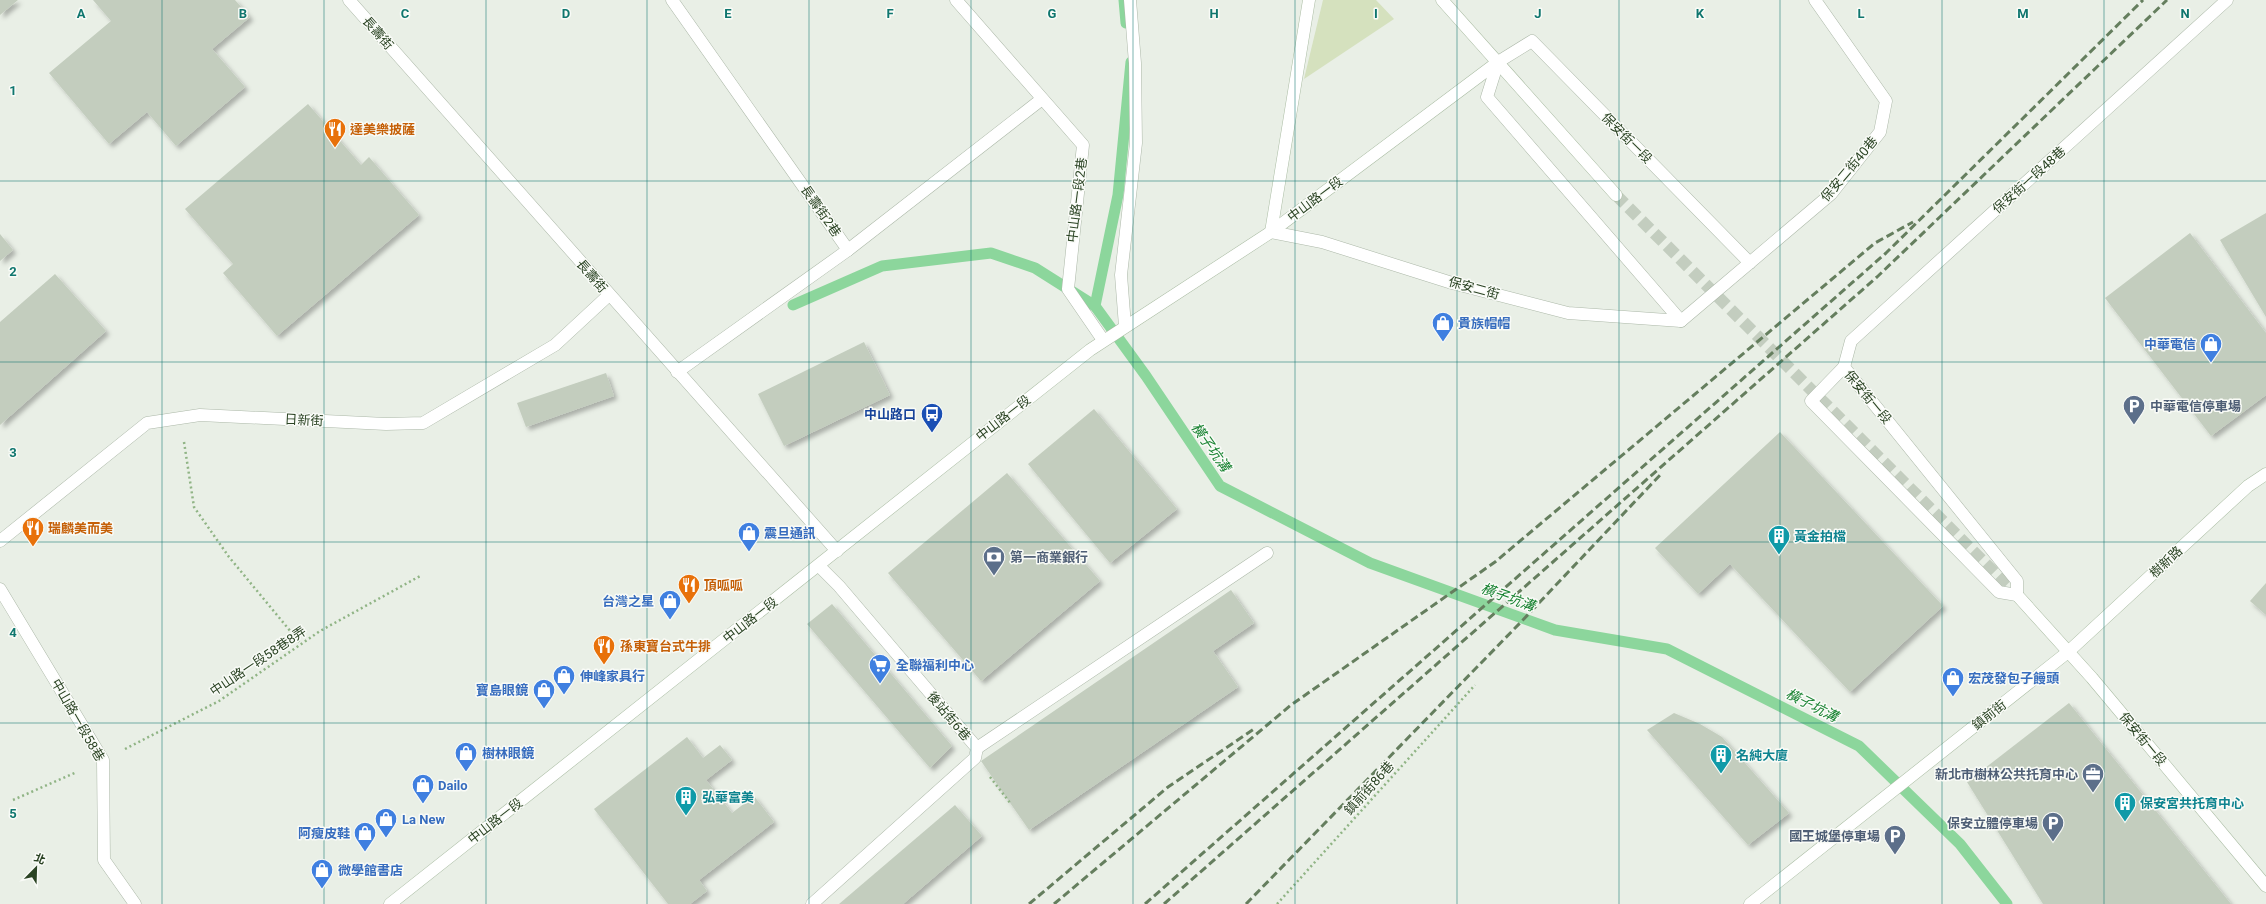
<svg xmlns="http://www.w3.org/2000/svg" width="2266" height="904" viewBox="0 0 2266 904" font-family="Roboto,'Noto Sans TC',sans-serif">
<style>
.green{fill:#d5e1be}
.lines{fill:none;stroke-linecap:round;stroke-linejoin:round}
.stream{stroke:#8cd69c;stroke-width:11}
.building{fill:#c3cdbe;filter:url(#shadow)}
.secondary-tunnel{stroke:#c3cdbf;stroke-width:12;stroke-dasharray:12 6;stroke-linecap:butt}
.lane-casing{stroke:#acb8a8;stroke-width:13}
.street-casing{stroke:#acb8a8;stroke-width:13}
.secondary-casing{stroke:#aabca3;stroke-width:13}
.path{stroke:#90b485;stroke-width:2.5;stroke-dasharray:2 3;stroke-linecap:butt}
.lane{stroke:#fff;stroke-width:12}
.street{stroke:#fff;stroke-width:12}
.secondary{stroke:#fff;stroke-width:12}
.rail{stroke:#657e5e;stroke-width:3;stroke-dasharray:8 4;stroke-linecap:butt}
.grid{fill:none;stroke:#0f766e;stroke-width:1;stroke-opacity:0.55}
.labels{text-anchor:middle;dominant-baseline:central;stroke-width:3;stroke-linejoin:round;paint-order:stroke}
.street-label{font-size:13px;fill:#2a4323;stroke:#f9fbf7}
.food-label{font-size:13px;font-weight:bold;fill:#c56008;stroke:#f9fbf7;text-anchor:start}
.shop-label{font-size:13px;font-weight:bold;fill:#366cbe;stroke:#f9fbf7;text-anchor:start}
.service-label{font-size:13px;font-weight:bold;fill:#4e5e75;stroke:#f9fbf7;text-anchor:end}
.transit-label{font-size:13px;font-weight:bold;fill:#164399;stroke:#f9fbf7;text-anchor:end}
.culture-label{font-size:13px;font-weight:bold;fill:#0d838f;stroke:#f9fbf7;text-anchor:start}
.water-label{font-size:14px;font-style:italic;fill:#198332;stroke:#f9fbf7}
.grid-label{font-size:13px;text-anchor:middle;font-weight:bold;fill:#0f766e;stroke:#f9fbf7;stroke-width:3;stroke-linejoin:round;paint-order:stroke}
</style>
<defs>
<filter id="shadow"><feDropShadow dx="3.5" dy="3.5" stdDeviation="2" flood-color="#0004"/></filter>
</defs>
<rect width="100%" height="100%" fill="#e9efe6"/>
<path class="green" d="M1323 0H1376L1394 19 1304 79Z"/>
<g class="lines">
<g class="stream">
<path d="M1124 0 1126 23"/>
<path d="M793 305 882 266 991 253 1035 268 1095 306 1146 376 1220 486 1370 563 1555 630 1667 649 1859 746 1960 844 2007 904"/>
<path d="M1095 306 1118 195 1131 62"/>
</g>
</g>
<g class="building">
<path d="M0 0H18L0 15Z"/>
<path d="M93 0H235L250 17 212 49 245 87 176 146 147 112 109 144 49 73 111 21Z"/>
<path d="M308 104 361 165 369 157 419 215 277 336 223 273 233 264 185 209Z"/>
<path d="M2266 213V317L2220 240Z"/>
<path d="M2190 233 2266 333V395L2211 436 2105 298Z"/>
<path d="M0 234 13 250 0 261Z"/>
<path d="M55 274 106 331 0 425V322Z"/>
<path d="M864 342 890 395 784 446 758 394Z"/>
<path d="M606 373 614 396 526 427 517 403Z"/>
<path d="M1094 409 1177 509 1110 563 1028 464Z"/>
<path d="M1780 432 1943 606 1850 692 1730 564 1698 594 1655 548Z"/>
<path d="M1007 473 1100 581 981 681 888 573Z"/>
<path d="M2266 583V615L2250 601Z"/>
<path d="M1231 590 1254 623 1213 651 1238 687 1029 830 981 761Z"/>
<path d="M832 604 952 746 930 768 807 624Z"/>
<path d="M2069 703 2231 904H2043L1967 782Z"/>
<path d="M1674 713 1700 724 1722 737 1789 813 1748 845 1647 730Z"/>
<path d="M687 737 703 758 720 745 732 760 706 780 732 813 754 796 774 822 699 880 707 891 690 904H668L594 809Z"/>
<path d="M955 805 982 836 903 904H839Z"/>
</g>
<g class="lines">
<path class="secondary-tunnel" d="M1616 195 2017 595"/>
<g class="lane-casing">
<g id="lane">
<path d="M672 0 848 250 677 372"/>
<path d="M956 0 1083 145 1068 289 1103 340"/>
<path d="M848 250 1042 99"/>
<path d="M1750 263 1532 41 1498 62 1487 97 1681 321 1831 194 1880 132 1886 101 1815 0"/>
<path d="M1125 326 1121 275 1136 143 1135 63 1130 0"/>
<path d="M1844 367 2017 581V595L1999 592 1811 401Z"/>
<path d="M1844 367 1851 341 2227 0"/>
<path d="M0 589 103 760 104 860 135 904"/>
<path d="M977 748 1267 553"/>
<path d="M812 904 975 758 977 748 839 586 819 566"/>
</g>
</g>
<g class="street-casing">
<g id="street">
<path d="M349 0 837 551"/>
<path d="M1271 232 1322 242 1452 283 1568 313 1681 321"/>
<path d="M0 541 147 423 200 415 386 424 423 423 555 345 609 295"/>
</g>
</g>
<g class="secondary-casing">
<g id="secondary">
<path d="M1442 0 1616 195"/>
<path d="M1271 232 1309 0"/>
<path d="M2017 595 2092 678 2266 886"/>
<path d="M390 904 1090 350 1271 232 1498 62"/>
<path d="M1750 904 2068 652 2248 486 2266 474"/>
</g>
</g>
<g class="path">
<path d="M184 442 194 507 229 557 301 644"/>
<path d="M125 749 219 701 320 631 422 575"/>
<path d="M990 777 1011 804"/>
<path d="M13 800 77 772"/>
<path d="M1277 904 1475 685"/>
</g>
<use href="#lane" class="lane"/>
<use href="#street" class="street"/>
<use href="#secondary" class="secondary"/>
<g class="rail">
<path d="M1029 904 1168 787 1254 729"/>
<path d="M1054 904 1291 705 1495 562 1875 243 1913 222"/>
<path d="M1145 904 1886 253 2143 0"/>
<path d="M1164 904 1877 277 2167 0"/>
<path d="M1246 904 1520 623 1661 474"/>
</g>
</g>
<path class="grid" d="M162 0V904M324 0V904M486 0V904M647 0V904M809 0V904M971 0V904M1133 0V904M1295 0V904M1457 0V904M1619 0V904M1780 0V904M1942 0V904M2104 0V904M0 181H2266M0 362H2266M0 542H2266M0 723H2266"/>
<defs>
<g id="restaurant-pin" transform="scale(1.15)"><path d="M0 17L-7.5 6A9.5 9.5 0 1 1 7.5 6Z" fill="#e8710a" stroke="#f9fbf7"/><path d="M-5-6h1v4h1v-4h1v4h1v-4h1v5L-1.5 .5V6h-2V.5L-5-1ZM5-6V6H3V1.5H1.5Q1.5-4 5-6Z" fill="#fff"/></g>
<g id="shop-pin" transform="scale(1.15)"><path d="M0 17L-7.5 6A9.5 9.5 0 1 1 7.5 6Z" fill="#3f7fe0" stroke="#f9fbf7"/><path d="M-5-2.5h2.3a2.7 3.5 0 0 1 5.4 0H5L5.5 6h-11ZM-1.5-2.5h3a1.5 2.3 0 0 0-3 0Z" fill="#fff"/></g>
<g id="parking-pin" transform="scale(1.15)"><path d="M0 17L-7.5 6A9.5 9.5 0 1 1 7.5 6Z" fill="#5c6f8a" stroke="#f9fbf7"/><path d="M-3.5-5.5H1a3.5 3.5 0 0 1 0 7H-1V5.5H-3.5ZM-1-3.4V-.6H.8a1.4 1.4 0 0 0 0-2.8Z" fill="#fff"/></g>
<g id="bus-pin" transform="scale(1.15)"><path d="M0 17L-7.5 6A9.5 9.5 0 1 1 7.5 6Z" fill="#1a4fb4" stroke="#f9fbf7"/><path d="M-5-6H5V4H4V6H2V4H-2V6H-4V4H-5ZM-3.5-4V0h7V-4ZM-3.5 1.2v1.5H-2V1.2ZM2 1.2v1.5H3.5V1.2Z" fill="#fff"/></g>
<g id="building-pin" transform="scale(1.15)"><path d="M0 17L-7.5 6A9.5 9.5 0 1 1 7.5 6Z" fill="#0f9aa8" stroke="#f9fbf7"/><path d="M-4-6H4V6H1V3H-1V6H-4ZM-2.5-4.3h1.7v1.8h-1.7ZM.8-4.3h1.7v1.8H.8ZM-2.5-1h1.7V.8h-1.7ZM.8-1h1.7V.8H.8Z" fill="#fff"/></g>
<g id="bank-pin" transform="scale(1.15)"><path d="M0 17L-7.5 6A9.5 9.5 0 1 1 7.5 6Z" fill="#5c6f8a" stroke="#f9fbf7"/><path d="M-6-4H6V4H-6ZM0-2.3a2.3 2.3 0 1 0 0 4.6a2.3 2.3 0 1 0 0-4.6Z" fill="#fff"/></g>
<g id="supermarket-pin" transform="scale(1.15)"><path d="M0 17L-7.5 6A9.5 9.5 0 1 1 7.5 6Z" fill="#3f7fe0" stroke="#f9fbf7"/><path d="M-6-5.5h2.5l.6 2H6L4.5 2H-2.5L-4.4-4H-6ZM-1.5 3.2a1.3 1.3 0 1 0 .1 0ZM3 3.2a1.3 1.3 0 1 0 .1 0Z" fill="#fff"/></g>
<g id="office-pin" transform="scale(1.15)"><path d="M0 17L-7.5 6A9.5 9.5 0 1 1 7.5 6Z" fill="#5c6f8a" stroke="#f9fbf7"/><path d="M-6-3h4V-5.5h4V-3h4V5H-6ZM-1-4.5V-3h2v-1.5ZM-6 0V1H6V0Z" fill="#fff"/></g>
</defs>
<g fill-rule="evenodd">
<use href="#restaurant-pin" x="335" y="129"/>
<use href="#shop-pin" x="1443" y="323"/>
<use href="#shop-pin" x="2211" y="344"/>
<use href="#parking-pin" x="2134" y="406"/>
<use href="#bus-pin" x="932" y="414"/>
<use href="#restaurant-pin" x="33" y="528"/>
<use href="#shop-pin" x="749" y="533"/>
<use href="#building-pin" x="1779" y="536"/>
<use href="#bank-pin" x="994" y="557"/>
<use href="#restaurant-pin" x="689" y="585"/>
<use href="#shop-pin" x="670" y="601"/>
<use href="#restaurant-pin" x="604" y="646"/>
<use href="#supermarket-pin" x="880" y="665"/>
<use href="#shop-pin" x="564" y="676"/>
<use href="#shop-pin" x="1953" y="678"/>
<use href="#shop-pin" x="544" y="690"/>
<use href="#shop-pin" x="466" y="753"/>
<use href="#building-pin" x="1721" y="755"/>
<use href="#office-pin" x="2093" y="774"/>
<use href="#shop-pin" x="423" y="785"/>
<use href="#building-pin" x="686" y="797"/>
<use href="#building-pin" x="2125" y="803"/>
<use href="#shop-pin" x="386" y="819"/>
<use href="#parking-pin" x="2053" y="823"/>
<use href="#shop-pin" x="365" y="833"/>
<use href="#parking-pin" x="1895" y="836"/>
<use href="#shop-pin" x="322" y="870"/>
</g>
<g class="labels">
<g class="street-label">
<text transform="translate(378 33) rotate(49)">長壽街</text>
<text transform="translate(1627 138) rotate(45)">保安街一段</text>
<text transform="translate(1849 169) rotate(-50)">保安二街40巷</text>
<text transform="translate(2029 180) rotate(-42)">保安街一段48巷</text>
<text transform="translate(1315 199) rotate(-37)">中山路一段</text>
<text transform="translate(1077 200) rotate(-83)">中山路一段2巷</text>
<text transform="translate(821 211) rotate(55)">長壽街2巷</text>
<text transform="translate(592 276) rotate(49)">長壽街</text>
<text transform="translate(1474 288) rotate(15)">保安二街</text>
<text transform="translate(1868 397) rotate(50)">保安街一段</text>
<text transform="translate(1003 418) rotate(-38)">中山路一段</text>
<text transform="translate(304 420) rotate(3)">日新街</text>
<text transform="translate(2166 562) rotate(-43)">樹新路</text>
<text transform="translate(750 620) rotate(-38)">中山路一段</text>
<text transform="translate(258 661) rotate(-34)">中山路一段58巷8弄</text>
<text transform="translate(1989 715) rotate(-38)">鎮前街</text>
<text transform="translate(949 716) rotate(50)">後站街6巷</text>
<text transform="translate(78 720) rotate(60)">中山路一段58巷</text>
<text transform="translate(2143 739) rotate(50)">保安街一段</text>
<text transform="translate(1369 788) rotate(-48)">鎮前街86巷</text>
<text transform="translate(495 821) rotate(-38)">中山路一段</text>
</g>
<g class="food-label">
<text x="350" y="129">達美樂披薩</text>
<text x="48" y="528">瑞麟美而美</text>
<text x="704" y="585">頂呱呱</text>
<text x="620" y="646">孫東寶台式牛排</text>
</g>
<g class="shop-label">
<text x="1458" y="323">貴族帽帽</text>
<text x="2196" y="344" text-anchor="end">中華電信</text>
<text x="764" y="533">震旦通訊</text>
<text x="654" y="601" text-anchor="end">台灣之星</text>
<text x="896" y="665">全聯福利中心</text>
<text x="580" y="676">伸峰家具行</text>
<text x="1968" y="678">宏茂發包子饅頭</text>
<text x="528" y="690" text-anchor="end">寶島眼鏡</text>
<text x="482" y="753">樹林眼鏡</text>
<text x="438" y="785">Dailo</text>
<text x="402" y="819">La New</text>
<text x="350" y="833" text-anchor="end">阿瘦皮鞋</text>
<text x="338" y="870">微學館書店</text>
</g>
<g class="service-label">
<text x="2150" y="406" text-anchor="start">中華電信停車場</text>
<text x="1010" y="557" text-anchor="start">第一商業銀行</text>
<text x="2078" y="774">新北市樹林公共托育中心</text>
<text x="2038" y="823">保安立體停車場</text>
<text x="1880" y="836">國王城堡停車場</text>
</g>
<g class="transit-label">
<text x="916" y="414">中山路口</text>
</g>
<g class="culture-label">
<text x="1794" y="536">黃金拍檔</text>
<text x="1736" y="755">名純大廈</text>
<text x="702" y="797">弘華富美</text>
<text x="2140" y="803">保安宮共托育中心</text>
</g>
<g class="water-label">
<text transform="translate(1211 447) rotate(55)">橫子坑溝</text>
<text transform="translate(1508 597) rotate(20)">橫子坑溝</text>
<text transform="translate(1812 705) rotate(27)">橫子坑溝</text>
</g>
</g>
<g class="grid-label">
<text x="81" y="18">A</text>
<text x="243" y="18">B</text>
<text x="405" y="18">C</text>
<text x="566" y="18">D</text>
<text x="728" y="18">E</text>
<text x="890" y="18">F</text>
<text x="1052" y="18">G</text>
<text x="1214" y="18">H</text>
<text x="1376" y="18">I</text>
<text x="1538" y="18">J</text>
<text x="1700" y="18">K</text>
<text x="1861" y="18">L</text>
<text x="2023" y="18">M</text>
<text x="2185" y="18">N</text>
<text x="13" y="95">1</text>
<text x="13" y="276">2</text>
<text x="13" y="457">3</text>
<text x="13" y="637">4</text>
<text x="13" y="818">5</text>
</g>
<g transform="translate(36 868) rotate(23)" stroke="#f9fbf7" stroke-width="3" paint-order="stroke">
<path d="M0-3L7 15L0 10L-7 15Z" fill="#2a4323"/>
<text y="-6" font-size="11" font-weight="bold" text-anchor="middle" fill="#2a4323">北</text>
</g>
</svg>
